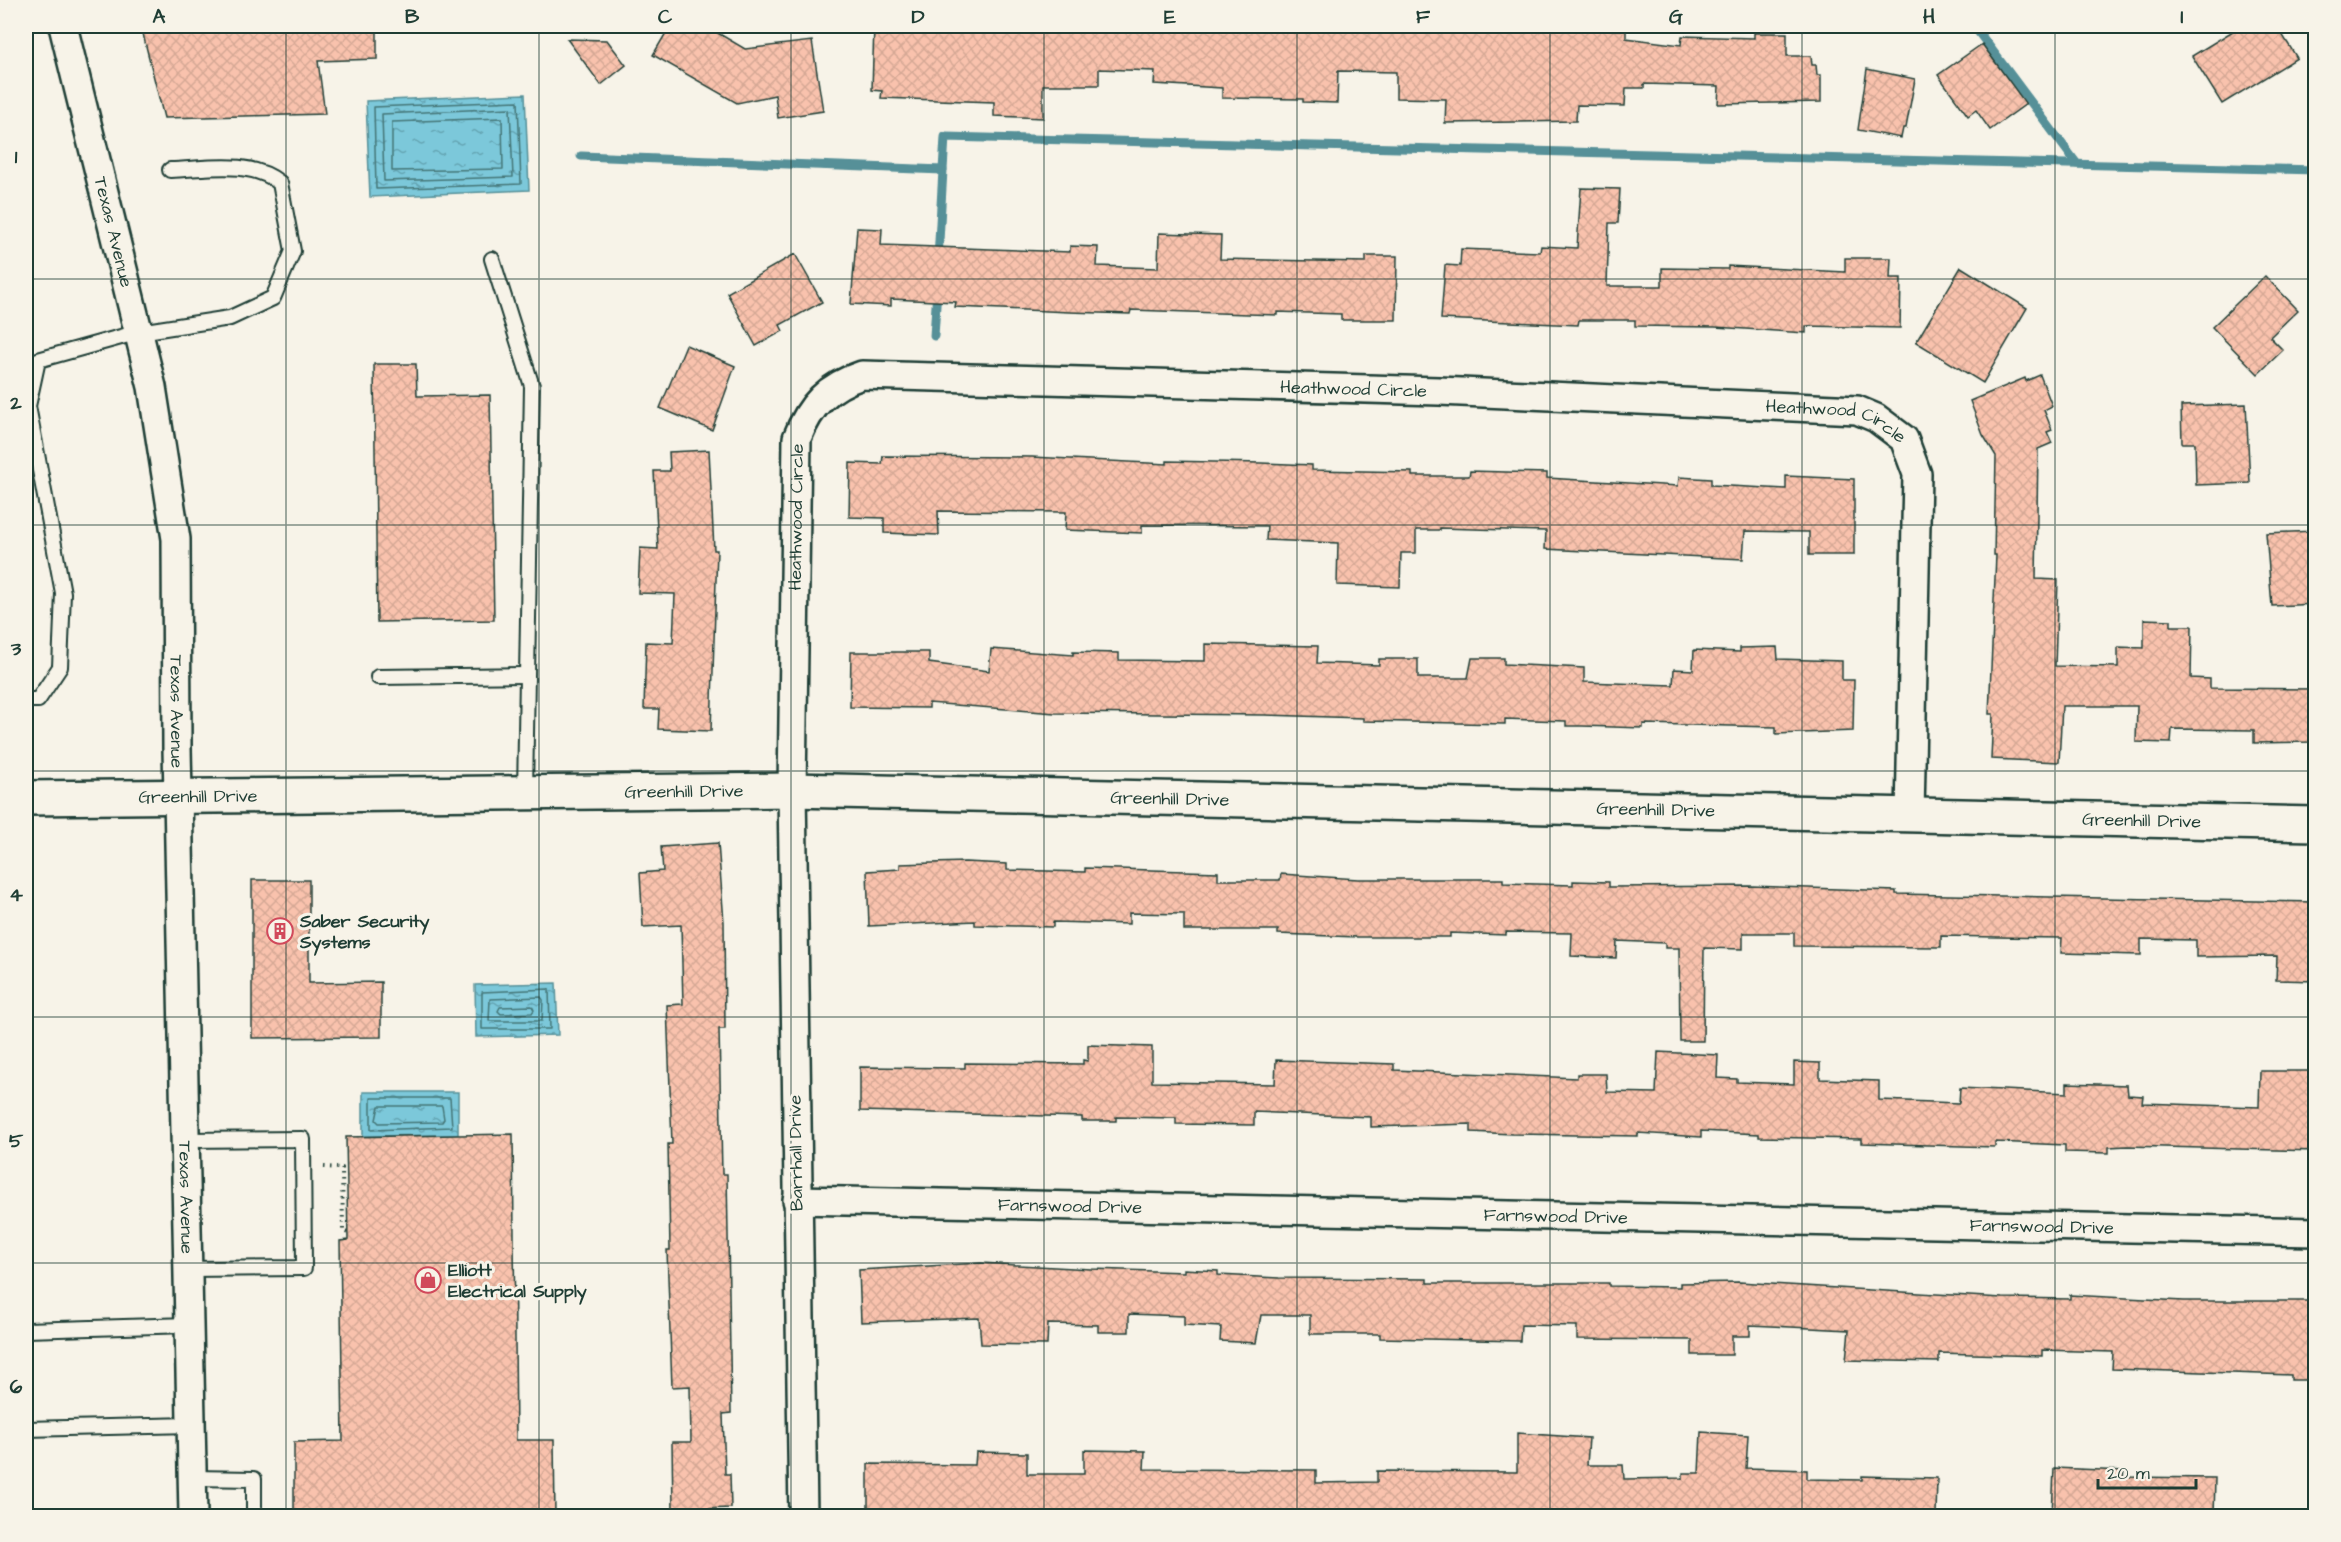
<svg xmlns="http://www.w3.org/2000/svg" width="2341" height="1542" viewBox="0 0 2341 1542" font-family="'Architects Daughter',sans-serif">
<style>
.water{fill:url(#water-ripples);stroke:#569098;stroke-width:1.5}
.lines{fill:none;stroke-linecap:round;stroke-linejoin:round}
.shore{stroke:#447576;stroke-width:1.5}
.stream{stroke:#569098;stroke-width:9}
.building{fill:url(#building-cross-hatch);stroke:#1f3d34;stroke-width:1.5}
.lane-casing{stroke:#1f3d34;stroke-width:18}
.street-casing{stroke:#1f3d34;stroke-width:32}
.secondary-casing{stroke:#1f3d34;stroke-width:38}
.path{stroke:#1f3d34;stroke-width:4;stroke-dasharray:1.5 4.5;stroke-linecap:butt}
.lane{stroke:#f7f3e8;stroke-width:14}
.street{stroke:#f7f3e8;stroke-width:27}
.secondary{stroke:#f7f3e8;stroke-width:33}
.grid{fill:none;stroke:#1f3d34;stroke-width:1.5;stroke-opacity:0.55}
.labels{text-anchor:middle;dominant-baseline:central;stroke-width:6;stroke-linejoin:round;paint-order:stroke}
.street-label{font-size:18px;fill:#1f3d34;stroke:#f7f3e8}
.poi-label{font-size:18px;font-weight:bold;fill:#1f3d34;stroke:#f7f3e8;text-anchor:start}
.neatline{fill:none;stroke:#1f3d34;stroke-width:2}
.grid-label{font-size:20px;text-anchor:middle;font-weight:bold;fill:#1f3d34}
</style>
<defs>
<pattern id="water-ripples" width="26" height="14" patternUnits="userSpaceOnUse" patternTransform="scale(1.5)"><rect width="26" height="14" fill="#7bc8da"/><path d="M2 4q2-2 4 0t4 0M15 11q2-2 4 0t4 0" fill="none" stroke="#64a4b2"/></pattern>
<pattern id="building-cross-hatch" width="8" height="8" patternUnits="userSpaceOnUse" patternTransform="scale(1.5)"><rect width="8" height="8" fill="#f9c2ad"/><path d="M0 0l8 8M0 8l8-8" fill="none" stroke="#d5a895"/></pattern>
</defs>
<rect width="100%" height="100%" fill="#f7f3e8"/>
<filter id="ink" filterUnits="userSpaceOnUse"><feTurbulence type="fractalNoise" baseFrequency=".0167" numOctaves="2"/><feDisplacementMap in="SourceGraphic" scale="12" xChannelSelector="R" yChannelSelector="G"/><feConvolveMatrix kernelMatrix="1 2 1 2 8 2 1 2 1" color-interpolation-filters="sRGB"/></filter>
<g filter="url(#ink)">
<g class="water">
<path d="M525 94 529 190 370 197 366 101Z"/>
<path d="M556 983 558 1035 476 1037 475 985Z"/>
<path d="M363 1092H458V1135L363 1136Z"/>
</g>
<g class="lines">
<g class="shore">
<path d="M518 101 521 184 376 189 374 107Z"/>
<path d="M510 108 513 177 384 181 382 114Z"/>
<path d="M502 118 503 169 392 171V122Z"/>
<path d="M549 989 550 1029H482V992Z"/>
<path d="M541 997 543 1000 542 1021H489L490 999Z"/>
<path d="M532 1006 534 1010 532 1013 501 1014 498 1011 500 1007Z"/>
<path d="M371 1098H450L452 1127 371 1130Z"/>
<path d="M379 1106H442L444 1119 442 1122 379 1123 376 1120Z"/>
</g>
<g class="stream">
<path d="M1974 26 2077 164"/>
<path d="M581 156 943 170 945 137 2316 170"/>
<path d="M938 259 943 170"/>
<path d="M934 336 937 290"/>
</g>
</g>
<g class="building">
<path d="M141 26H377V59L318 61 325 114 164 118Z"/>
<path d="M670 26H706L745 49 812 41 823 111 778 118 775 95 737 103 653 55Z"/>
<path d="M874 26H1273L1397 29V26H1403L1626 30V38L1681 45 1682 36 1754 38V33H1787V56H1811L1812 65H1816L1817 75H1821V102L1718 104 1719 86 1644 84V88H1626L1625 106 1577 105 1576 121 1445 123 1446 99 1396 98V72L1338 71 1337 103 1303 102V99L1222 98V88L1154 84 1155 71 1099 69V85H1043V118L994 116V102L881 98 882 91 872 90Z"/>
<path d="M2241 26H2277L2297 58 2222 104 2192 56Z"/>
<path d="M567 39 607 40 626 65 601 85Z"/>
<path d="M1982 44 2026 104 1990 130 1976 110 1968 116 1938 75Z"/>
<path d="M1867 69 1915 79 1906 128H1903L1901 138 1858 130Z"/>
<path d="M1581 188 1620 189 1618 223H1609L1607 286H1662V268L1728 269V266L1845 272V258H1891L1890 278H1901L1900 328 1806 326V333L1715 327 1635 326V320H1579L1578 325 1441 319 1445 265 1460 266 1461 249 1540 252 1541 246 1577 248Z"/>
<path d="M857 228 882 229 881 245 1070 252V246L1098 247 1097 266 1158 268 1159 233 1221 235 1220 259 1366 262V256H1397L1396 320H1341V314L1277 312V315L1131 310 1130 314 1069 312 955 307 956 302 891 299V306L851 304Z"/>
<path d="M795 254 822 302 780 325 783 331 756 346 727 293Z"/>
<path d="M1961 267 2027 308 1983 383 1916 342Z"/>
<path d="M2265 276 2298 310 2270 337 2283 350 2258 374 2212 327Z"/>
<path d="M686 345 735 366 712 430 660 408Z"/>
<path d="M374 364H416L417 396 490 395 494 620 377 622Z"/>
<path d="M2040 375 2052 406 2044 410 2052 430 2047 432 2052 443 2038 449 2036 579 2058 580 2055 666 2118 667V647L2144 648V619L2171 620V626H2192L2191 678 2210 679V688L2316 689V742L2254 743V730L2172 729 2171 743 2136 742 2137 706H2062L2059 762 1991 759 1993 714H1989L1996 555H1994L1996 456 1983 435 1970 401 2025 378 2026 381Z"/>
<path d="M2246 404 2250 483 2196 485 2195 443H2182L2181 406Z"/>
<path d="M709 450 714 550H717L711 731 658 729 659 709H644L646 642 673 643 675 594 638 593 640 548 658 549 654 471H670L669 452Z"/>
<path d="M883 456 1032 457 1167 464V461L1261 463 1312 465V470L1412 472V476H1469L1470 471 1547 473V478L1678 486 1679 477 1711 479V485L1786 489V476L1854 479V555H1809V532L1745 531 1743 559 1545 549 1546 531 1440 528V530H1416V553H1401L1400 587 1337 585 1338 543 1266 540 1267 526 1142 525V533L1065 530 1066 512 938 511 939 535 884 533V518L849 517 850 463 882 464Z"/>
<path d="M2316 531V604L2272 606 2266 533Z"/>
<path d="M1205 644 1318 646 1317 663 1379 665V659H1418V678H1468L1472 658H1504V664L1584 668V682L1673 685 1674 669 1693 670 1694 650 1740 652V648L1777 647 1778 659 1842 661V680H1854L1853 731 1776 734V727L1643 724V728L1582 726H1566V721L1505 719V724L1363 721V718L1265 715 1055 713 929 703V708L850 707 851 652H929V663L989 671 991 649 1073 655V652L1119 653V660L1205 661Z"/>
<path d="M718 843 724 922 725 1029H719L722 1174H727L731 1413 723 1414 725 1474H730L731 1508 673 1510 672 1442H691L690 1386 672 1387 667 1250H670L668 1144H672L667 1005 683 1004 681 925 643 927 640 873 663 871 661 847Z"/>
<path d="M965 862 1007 864V870L1085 872V868L1218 872V880H1280L1281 874 1358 879H1503V883L1573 885V881L1609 882V887L1751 886 1896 891V894L2314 902 2316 981 2276 980 2277 956 2196 957V940L2141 939V955L2061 953 2062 938 1941 936V947L1794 946V933H1743V949L1704 948 1703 1041H1680L1679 948H1665V943L1617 941 1616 958 1571 956 1572 933 1506 932V935L1450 933V937H1358L1278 934V930H1184V914L1129 913V924L1053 922V927L975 925V921L869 926 867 871 900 869V864Z"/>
<path d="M252 880H309V983L381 982V1037L252 1038Z"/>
<path d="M1088 1045 1152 1047V1082L1275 1084 1276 1060 1394 1064V1070L1577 1078V1074H1606L1607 1092 1656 1093 1658 1052 1718 1055 1717 1078 1737 1079V1082L1794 1084V1062L1820 1063V1079L1879 1081V1100L1959 1103 1960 1088 2067 1093V1083L2127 1085 2128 1095 2143 1096 2142 1103 2259 1107 2260 1071H2316V1151L2127 1146 2109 1147V1153L2065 1152V1145L1995 1142V1147L1861 1143V1139L1759 1137V1134L1701 1131V1137L1638 1133V1136L1512 1134 1471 1132V1124L1371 1127V1117L1254 1112V1125L1176 1124V1118L1116 1117V1121H1082V1117L860 1111V1067L965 1068V1063L1083 1064V1060L1088 1061Z"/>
<path d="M513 1134 516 1440H554L555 1516H294V1442L343 1441 340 1241 348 1240 346 1137Z"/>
<path d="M981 1263 1091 1269 1184 1272V1269L1218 1271V1275L1279 1278 1427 1279V1283H1609V1286L1680 1287V1283L1739 1282 2002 1298 2070 1299V1295L2183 1301H2316V1380H2291V1375L2112 1369 2113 1352 2042 1350V1356L1939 1353V1362L1846 1360 1849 1330 1750 1325V1336H1732V1355H1692V1340L1577 1339V1326L1521 1325 1520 1341 1380 1338V1334H1310V1315H1261L1256 1343 1220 1341 1221 1327 1184 1325V1316L1129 1314V1332H1098V1325L1048 1324 1047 1345 981 1344 979 1318 861 1322 859 1270Z"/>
<path d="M1701 1432 1748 1435 1746 1468 1807 1470V1479L1862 1480V1476L1937 1478 1936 1516H868V1464L975 1465 976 1452 1027 1453V1474H1084V1450L1145 1451 1144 1469 1316 1470V1483L1377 1482V1471L1517 1472V1433L1589 1438 1587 1465H1623L1624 1479 1683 1478V1473H1699Z"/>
<path d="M2054 1468 2124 1471 2123 1477 2215 1478 2214 1516H2052Z"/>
</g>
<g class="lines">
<g class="lane-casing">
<g id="lane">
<path d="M492 259 532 386 525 792"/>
<path d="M378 677 527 675"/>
<path d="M26 700H38L60 667 63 593 28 406 38 360 139 332 230 318 273 298 293 251 280 183C250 159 206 169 170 170"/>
<path d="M186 1140 303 1139 304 1268 188 1269"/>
<path d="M26 1330 189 1325"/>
<path d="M26 1429 191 1425"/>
<path d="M192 1478 254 1479V1516"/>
</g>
</g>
<g class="street-casing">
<g id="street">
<path id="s1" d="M63 26 152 387 176 539 177 748 193 1516"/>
<path id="s2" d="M797 1200 2316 1232"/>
<path id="s3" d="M803 1516 792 790 797 438C810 405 828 386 862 375L1439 391 1857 410 1876 418 1904 439 1917 474 1910 815"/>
</g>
</g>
<g class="secondary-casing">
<g id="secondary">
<path id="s4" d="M26 798 792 790 2316 824"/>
</g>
</g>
<path class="path" d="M324 1167 342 1168 343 1231 348 1233"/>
<use href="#lane" class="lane"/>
<use href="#street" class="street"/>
<use href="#secondary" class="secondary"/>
</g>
</g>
<path class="grid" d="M286 26V1516M539 26V1516M791 26V1516M1044 26V1516M1297 26V1516M1550 26V1516M1802 26V1516M2055 26V1516M26 279H2316M26 525H2316M26 771H2316M26 1017H2316M26 1263H2316"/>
<defs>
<g id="building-ring" transform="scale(1.35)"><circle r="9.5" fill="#f7f3e8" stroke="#d1495b" stroke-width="1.5"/><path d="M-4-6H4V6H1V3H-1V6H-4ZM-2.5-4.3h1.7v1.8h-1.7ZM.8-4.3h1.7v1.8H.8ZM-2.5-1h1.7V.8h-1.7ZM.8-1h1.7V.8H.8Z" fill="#d1495b"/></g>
<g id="shop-ring" transform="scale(1.35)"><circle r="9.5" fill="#f7f3e8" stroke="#d1495b" stroke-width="1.5"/><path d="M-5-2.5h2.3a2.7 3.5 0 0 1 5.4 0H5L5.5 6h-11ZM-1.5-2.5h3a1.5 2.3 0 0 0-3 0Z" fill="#d1495b"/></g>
</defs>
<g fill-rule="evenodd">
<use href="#building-ring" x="280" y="931"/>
<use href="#shop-ring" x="428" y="1280"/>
</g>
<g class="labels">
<g class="street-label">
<text stroke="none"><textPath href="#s1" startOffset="212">Texas Avenue</textPath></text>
<text stroke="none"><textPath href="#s3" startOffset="1664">Heathwood Circle</textPath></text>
<text stroke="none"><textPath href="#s3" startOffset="2150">Heathwood Circle</textPath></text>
<text stroke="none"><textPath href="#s3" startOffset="999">Heathwood Circle</textPath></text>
<text stroke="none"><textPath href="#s1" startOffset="698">Texas Avenue</textPath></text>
<text stroke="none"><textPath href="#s4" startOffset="658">Greenhill Drive</textPath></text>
<text stroke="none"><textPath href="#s4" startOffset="172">Greenhill Drive</textPath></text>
<text stroke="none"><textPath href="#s4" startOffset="1144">Greenhill Drive</textPath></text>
<text stroke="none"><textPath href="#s4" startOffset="1630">Greenhill Drive</textPath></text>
<text stroke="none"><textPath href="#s4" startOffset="2116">Greenhill Drive</textPath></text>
<text transform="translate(796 1153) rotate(-91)">Barrhall Drive</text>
<text stroke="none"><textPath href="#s1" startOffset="1184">Texas Avenue</textPath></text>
<text stroke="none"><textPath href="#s2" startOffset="273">Farnswood Drive</textPath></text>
<text stroke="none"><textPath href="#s2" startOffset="759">Farnswood Drive</textPath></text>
<text stroke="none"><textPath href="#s2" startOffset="1245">Farnswood Drive</textPath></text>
</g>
<g class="poi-label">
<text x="300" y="921">Saber Security<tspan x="300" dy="21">Systems</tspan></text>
<text x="448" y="1270">Elliott<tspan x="448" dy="21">Electrical Supply</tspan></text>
</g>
</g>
<rect width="2341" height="1542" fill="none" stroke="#f7f3e8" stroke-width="66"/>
<path d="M2098 1479v9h98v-9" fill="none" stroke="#1f3d34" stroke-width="3"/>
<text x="2107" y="1479" font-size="18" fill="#1f3d34" stroke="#f7f3e8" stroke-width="4.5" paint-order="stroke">20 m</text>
<rect x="33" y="33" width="2275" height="1476" class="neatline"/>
<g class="grid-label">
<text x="159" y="23">A</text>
<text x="412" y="23">B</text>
<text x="665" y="23">C</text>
<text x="918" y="23">D</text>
<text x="1170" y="23">E</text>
<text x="1423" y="23">F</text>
<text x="1676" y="23">G</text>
<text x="1929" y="23">H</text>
<text x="2182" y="23">I</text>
<text x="16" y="163">1</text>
<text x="16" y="409">2</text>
<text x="16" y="655">3</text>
<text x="16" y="901">4</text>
<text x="16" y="1147">5</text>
<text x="16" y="1393">6</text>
</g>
</svg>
